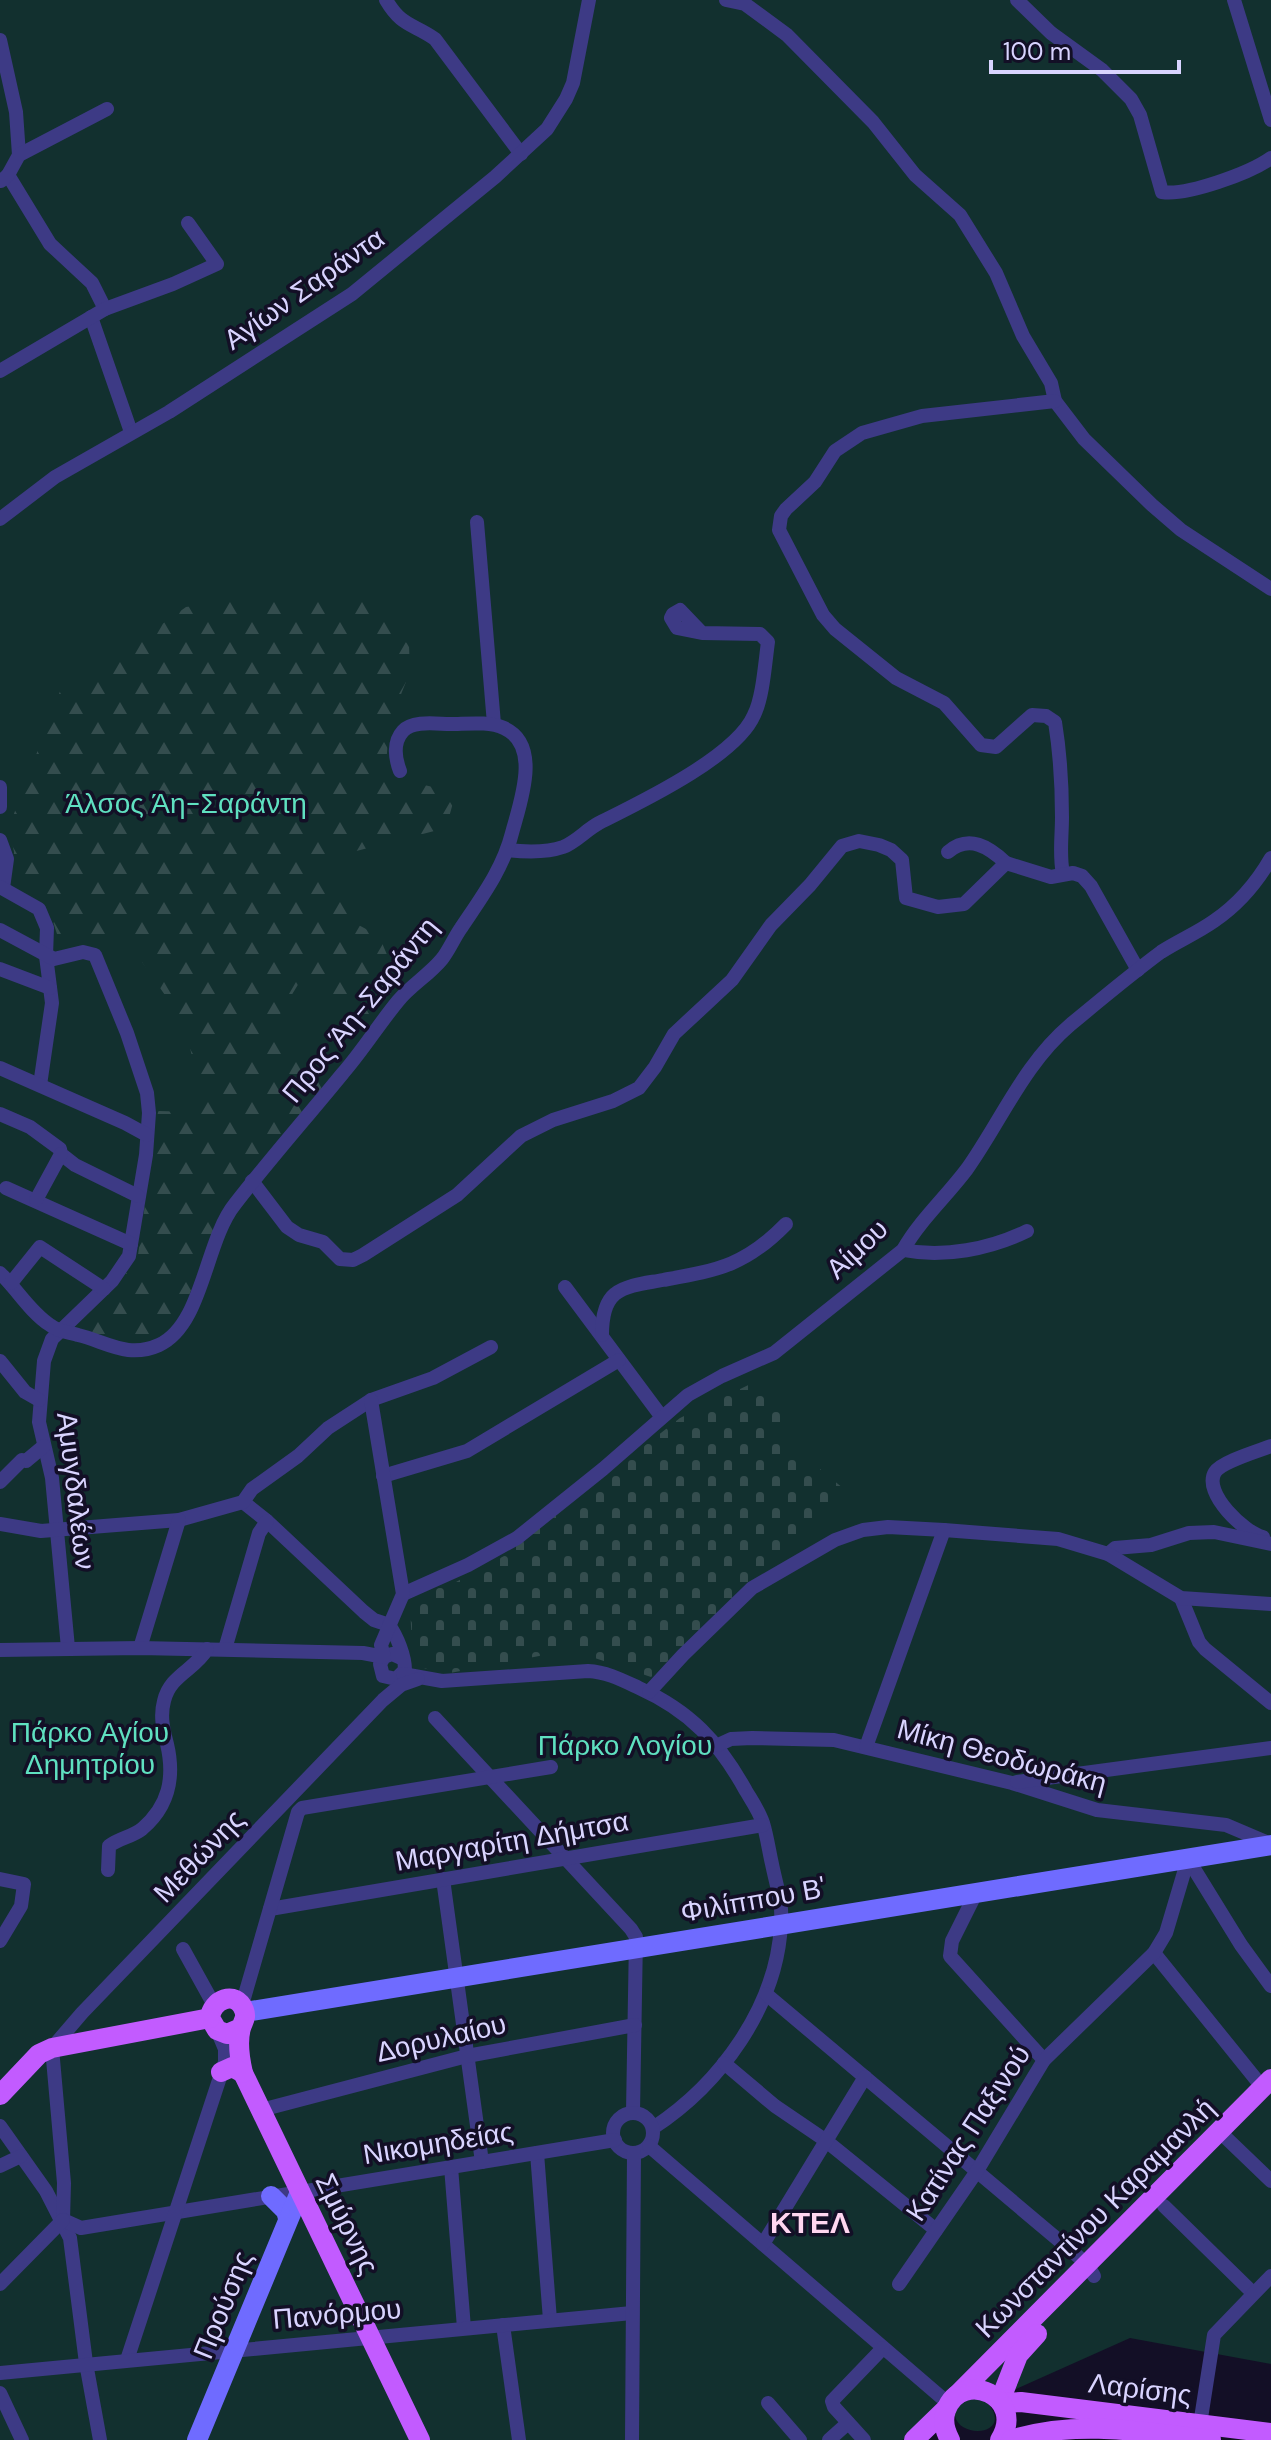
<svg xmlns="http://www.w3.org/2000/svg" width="1271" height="2440" viewBox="0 0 1271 2440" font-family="'DM Sans',sans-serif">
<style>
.green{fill:#12302f}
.forest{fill:url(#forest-firs)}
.cemetery{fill:url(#cemetery-stones)}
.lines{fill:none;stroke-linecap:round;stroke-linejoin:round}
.street{stroke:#3d3a85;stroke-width:14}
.secondary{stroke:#6f6bff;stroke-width:20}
.primary{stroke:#c25bff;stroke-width:20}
.labels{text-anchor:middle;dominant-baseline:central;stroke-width:7;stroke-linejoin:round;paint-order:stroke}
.street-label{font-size:28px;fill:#d9d4ff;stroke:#130f26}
.park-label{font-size:28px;fill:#5fe0c0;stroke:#130f26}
.neighbourhood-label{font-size:30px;font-weight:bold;fill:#ffd6f0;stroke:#130f26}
</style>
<defs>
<pattern id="forest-firs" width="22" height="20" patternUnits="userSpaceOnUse" patternTransform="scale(2)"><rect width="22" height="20" fill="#12302f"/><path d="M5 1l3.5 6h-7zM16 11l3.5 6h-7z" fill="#344d4e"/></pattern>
<pattern id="cemetery-stones" width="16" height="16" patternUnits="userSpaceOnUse" patternTransform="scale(2)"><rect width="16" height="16" fill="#12302f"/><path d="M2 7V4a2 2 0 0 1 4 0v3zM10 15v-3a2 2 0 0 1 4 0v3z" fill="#344d4e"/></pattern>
</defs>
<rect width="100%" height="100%" fill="#130f26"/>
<path class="green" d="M0 0H1271V2364L1130 2338 987 2402C1015 2435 960 2440 955 2416L902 2440H0Z"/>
<path class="forest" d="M263 596H362L409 645 410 672 389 724 385 781 424 785 456 792 446 828 329 858 331 873 353 922 379 936 400 985 375 1021 302 978 268 1034 333 1075 254 1168 219 1218 180 1319 163 1337 130 1346 72 1330 119 1284 138 1255 158 1111 195 1112 201 1062 192 1057 185 1024 131 946 109 936 57 934 47 903 12 884 14 852 9 827 65 678 101 676 123 652 186 607Z"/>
<path class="cemetery" d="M765 1377 786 1420 778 1434 850 1494 731 1600 651 1677 583 1654 565 1651 450 1673 436 1672 421 1667C410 1647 410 1618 411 1597L456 1582 504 1556 680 1418Z"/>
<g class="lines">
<g class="street">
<path d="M386 0C402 27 412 23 435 39L521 154"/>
<path d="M726 0 745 4 787 35 873 122 915 175 960 215 996 273 1023 336 1051 383 1055 401 1084 439 1152 505 1181 530 1271 589"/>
<path d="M1017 0 1051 33 1102 70 1131 99 1140 115 1162 192C1187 196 1250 173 1271 158"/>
<path d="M1234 0 1271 120"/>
<path d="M0 40 16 112 19 155"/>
<path d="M8 175 50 244 92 283 105 309"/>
<path d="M1 181 8 175 19 155 107 109"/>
<path d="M91 317 131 432"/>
<path d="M0 371 105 309 173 284 217 264 188 223"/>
<path d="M1055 401 922 416 862 433 835 451 815 482 786 509 781 516 779 530 823 615 835 629 896 678 944 703 981 745 996 747 1032 715 1046 716 1055 722C1060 753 1062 785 1062 817 1062 837 1059 855 1063 874"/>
<path d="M0 519 55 477 169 412 352 294 495 177 547 129 566 99 573 83 589 0"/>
<path d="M477 522 494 724"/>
<path d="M0 787V807"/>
<path d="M0 840 7 859 3 888"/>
<path d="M507 850C525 852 546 853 563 847 576 842 586 830 599 823 639 803 736 757 754 715 763 697 765 663 768 642L760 634 702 633 680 610 673 614 671 618 677 628 702 633"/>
<path d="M948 852C969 834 989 847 1006 863"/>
<path d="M0 887 39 909 47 928 46 956 52 1003 40 1085"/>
<path d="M0 930 54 959 83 952 95 955 127 1033 147 1093 149 1113 146 1155 129 1256 112 1281 52 1339 44 1361 39 1422 52 1478 68 1648"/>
<path d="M0 969 50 988"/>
<path d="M0 1068 125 1123 147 1135"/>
<path d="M0 1114 30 1127 60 1149 61 1154 75 1165 138 1196"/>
<path d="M252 1181 287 1227 299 1235 323 1242 340 1259 353 1260 363 1255 457 1195 521 1136 553 1120 613 1101 639 1088 655 1067 674 1034 732 980 771 925 810 885 842 846 859 841 879 845 891 850 902 860 906 898 938 907 964 904 1006 863 1051 877 1073 873 1082 876 1091 886 1138 970"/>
<path d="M6 1188 131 1244"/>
<path d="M36 1200 61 1154"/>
<path d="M903 1250C944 1258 990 1249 1027 1231"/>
<path d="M0 1273C17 1289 30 1312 50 1325 59 1332 68 1332 78 1335 107 1342 128 1359 159 1345 203 1325 205 1241 235 1204 270 1159 307 1117 343 1073 363 1050 379 1024 398 1001 411 985 429 975 442 959 449 950 454 938 461 928 481 898 503 869 512 833 520 803 542 745 504 728 489 721 466 724 450 724 437 724 413 720 403 731 393 742 395 758 400 771"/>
<path d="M11 1283 40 1247 104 1289"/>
<path d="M565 1287 661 1416"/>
<path d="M602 1335C602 1322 604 1303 615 1294 628 1284 648 1283 663 1280 718 1270 745 1266 786 1224"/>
<path d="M0 1361 25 1392 39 1400"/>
<path d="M383 1476 467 1451 619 1360"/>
<path d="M0 1482 22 1460 26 1461 44 1446"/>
<path d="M243 1502 267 1521 364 1612 374 1620 389 1625"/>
<path d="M0 1524 41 1531 179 1520 243 1502 252 1489 298 1456 328 1428 371 1400 433 1378 491 1347"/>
<path d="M1263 1537C1245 1533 1202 1493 1215 1472 1221 1462 1258 1451 1271 1446"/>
<path d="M1108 1554 1115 1548 1151 1545 1189 1533 1214 1532 1271 1544"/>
<path d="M403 1594 468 1565 517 1538 603 1469 688 1395 722 1376 774 1353 903 1250C920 1220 946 1197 967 1169 1001 1121 1024 1064 1070 1025 1100 1000 1130 975 1161 952 1178 941 1197 933 1214 921 1239 904 1256 884 1271 858"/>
<path d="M1181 1598 1199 1642 1205 1649 1271 1703"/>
<path d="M389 1625C397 1636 405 1656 405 1670L396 1679 383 1676 380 1664 384 1657 392 1654 403 1659"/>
<path d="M140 1648 179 1520"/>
<path d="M225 1649 259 1533 267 1521"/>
<path d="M0 1650 140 1648 363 1653 384 1657 381 1645 403 1594 371 1400"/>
<path d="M403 1674 442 1681 588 1671C607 1672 622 1680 639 1688 690 1711 719 1742 746 1791 752 1801 759 1811 763 1823 767 1836 769 1851 772 1864 776 1884 783 1904 781 1924 777 2007 720 2084 653 2128"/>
<path d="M649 1692 683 1655 752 1588 835 1540 863 1530 888 1527 944 1530 1058 1539 1108 1554 1181 1598 1271 1604"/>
<path d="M435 1718 631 1929 636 1937 633 2112"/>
<path d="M718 1745 731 1739 752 1738 834 1740 1012 1783 1097 1810 1226 1825 1271 1844"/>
<path d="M866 1747 944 1530"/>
<path d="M1017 1782 1271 1748"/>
<path d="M1188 1859 1241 1945 1271 1986"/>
<path d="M108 1870 109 1846C119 1838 132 1837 142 1829 169 1806 175 1778 167 1744 163 1729 160 1716 164 1701 170 1675 195 1670 207 1649"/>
<path d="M0 1879 24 1884 21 1906 0 1941"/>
<path d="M443 1879 482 2162"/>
<path d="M977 1891 952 1941 950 1956 1044 2060"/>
<path d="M270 1909 763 1825"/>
<path d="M183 1949 214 2005"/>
<path d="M1154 1953 1263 2088"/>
<path d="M766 1994 1087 2264 1094 2276"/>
<path d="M242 2005 298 1812 302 1808 551 1767"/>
<path d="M724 2063 775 2106 825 2140 936 2230"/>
<path d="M261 2110 467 2056 635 2025"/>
<circle cx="633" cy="2133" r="20"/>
<path d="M0 2126 46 2191 70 2238 86 2363 100 2440"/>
<path d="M1220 2132 1271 2181"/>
<path d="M649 2146 949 2404"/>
<path d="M537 2153 550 2320"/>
<path d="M0 2166 21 2156"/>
<path d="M451 2167 464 2328"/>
<path d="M1164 2206 1253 2293"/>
<path d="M63 2220 64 2183 52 2048 82 2013 383 1700 401 1685 418 1679"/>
<path d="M63 2220 81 2228 615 2140"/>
<path d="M763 2244 865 2077"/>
<path d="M0 2284 63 2220"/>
<path d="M899 2284 977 2171 1044 2060 1154 1953 1166 1933 1188 1859"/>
<path d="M503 2325 519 2440"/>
<path d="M127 2360 225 2062V2049L217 2030"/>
<path d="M0 2373 632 2313"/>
<path d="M0 2393 22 2440"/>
<path d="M768 2403 800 2440"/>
<path d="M1199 2431 1214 2335 1271 2276"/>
<path d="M632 2440 634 2153"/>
<path d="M829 2440 848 2423"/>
<path d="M864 2440 834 2407 832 2401 883 2348"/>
</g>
<g class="secondary">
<path d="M245 2012 1271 1845"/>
<path d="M271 2196 286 2211 288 2218"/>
<path d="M197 2440 300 2192"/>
</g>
<g class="primary">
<path d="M241 2028 227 2034 217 2030 210 2018C211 2000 236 1989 244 2010 247 2018 243 2021 241 2028 237 2042 240 2060 243 2073L420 2440"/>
<path d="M221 2072 232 2067 243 2073"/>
<path d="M0 2095 39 2054 52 2048 210 2018"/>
<path d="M957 2395 1271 2079"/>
<path d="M1000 2401 1018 2355 1037 2334"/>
<path d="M1002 2403 1021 2402 1271 2433"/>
<path d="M914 2440 946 2409"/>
<path d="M950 2440C945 2431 942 2421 946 2410 962 2368 1027 2397 1000 2440"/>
<path d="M1011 2440C1075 2419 1146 2432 1211 2440"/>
</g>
</g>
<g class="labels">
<g class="street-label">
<text transform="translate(304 289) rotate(-35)">Αγίων Σαράντα</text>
<text transform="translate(360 1010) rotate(-51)">Προς Άη-Σαράντη</text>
<text transform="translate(857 1249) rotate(-43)">Αίμου</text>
<text transform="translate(76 1491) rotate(83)">Αμυγδαλέων</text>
<text transform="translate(1002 1756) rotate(15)">Μίκη Θεοδωράκη</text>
<text transform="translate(512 1841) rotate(-10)">Μαργαρίτη Δήμτσα</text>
<text transform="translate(199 1856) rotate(-46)">Μεθώνης</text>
<text transform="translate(753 1900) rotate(-10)">Φιλίππου Β'</text>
<text transform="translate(441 2038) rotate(-13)">Δορυλαίου</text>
<text transform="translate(968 2133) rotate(-57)">Κατίνας Παξινού</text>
<text transform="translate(438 2143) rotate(-9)">Νικομηδείας</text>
<text transform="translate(1095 2218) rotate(-45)">Κωνσταντίνου Καραμανλή</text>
<text transform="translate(347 2224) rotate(64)">Σμύρνης</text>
<text transform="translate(223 2305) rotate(-68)">Προύσης</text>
<text transform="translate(337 2314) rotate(-5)">Πανόρμου</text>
<text transform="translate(1140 2389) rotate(7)">Λαρίσης</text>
</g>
<g class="park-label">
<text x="186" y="803">Άλσος Άη-Σαράντη</text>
<text x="90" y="1732">Πάρκο Αγίου<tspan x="90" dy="32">Δημητρίου</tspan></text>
<text x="625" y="1745">Πάρκο Λογίου</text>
</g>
<g class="neighbourhood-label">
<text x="810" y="2222">ΚΤΕΛ</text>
</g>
</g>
<path d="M991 60v12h188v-12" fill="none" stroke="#d9d4ff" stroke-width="4"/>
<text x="1003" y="60" font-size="24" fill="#d9d4ff" stroke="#130f26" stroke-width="6" paint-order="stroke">100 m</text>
</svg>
